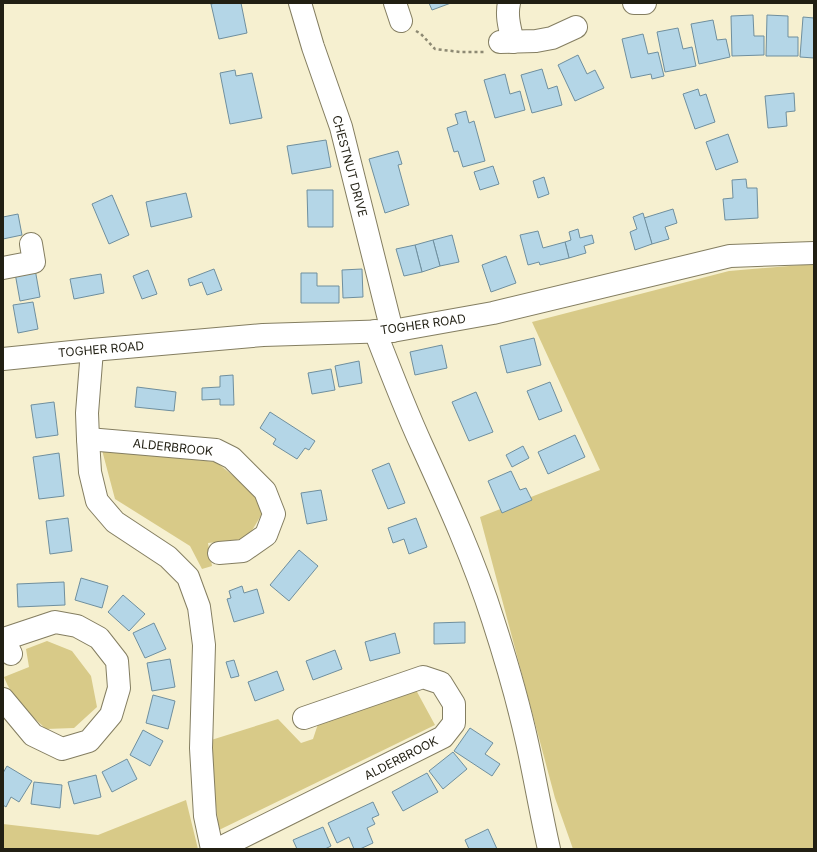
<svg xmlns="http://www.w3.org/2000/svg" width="817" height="852" viewBox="0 0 817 852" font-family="Inter,sans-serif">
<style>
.green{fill:#d8ca88}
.building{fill:#b4d6e7;stroke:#6f8f9e}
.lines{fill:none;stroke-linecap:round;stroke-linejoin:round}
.minor-casing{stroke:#847e61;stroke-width:24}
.path{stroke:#8d8973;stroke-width:2.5;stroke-dasharray:3 3;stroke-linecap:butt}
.minor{stroke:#fff;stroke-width:22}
.labels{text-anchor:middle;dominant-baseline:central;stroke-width:3;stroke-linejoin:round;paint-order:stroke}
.street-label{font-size:12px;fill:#211f13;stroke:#fff}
</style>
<rect width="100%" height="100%" fill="#f6f0d0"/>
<g class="green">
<path d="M814 264V849H573L555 798 480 517 600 470 532 322 729 271Z"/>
<path d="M102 450 216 462 256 494 263 512 247 539 208 543 212 566 202 569 190 546 115 499Z"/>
<path d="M47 641 72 651 91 676 97 707 74 728 46 729C30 714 12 699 4 677L29 667 26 649Z"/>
<path d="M416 690 435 725 219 830 208 741 278 719 301 743 313 739 319 721Z"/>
<path d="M186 800 198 849H3V824L98 835Z"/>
</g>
<g class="building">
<path d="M216 3H241L247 33 219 39 211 4Z"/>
<path d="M429 3H451L432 10Z"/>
<path d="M753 15 754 36H764V55L732 56 731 16Z"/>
<path d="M767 15 788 16V37H798V56H766Z"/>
<path d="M803 17 814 18V58L800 57Z"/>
<path d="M713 20 717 40 726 39 730 57 699 64 691 24Z"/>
<path d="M678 28 683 49 692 47 696 66 665 72 657 32Z"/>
<path d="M643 34 648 54 658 52 664 76 652 79 651 74 631 78 622 39Z"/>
<path d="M578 55 587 74 595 70 604 88 575 101 558 65Z"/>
<path d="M542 69 548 89 557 86 562 105 532 113 521 75Z"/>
<path d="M235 70 236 76 252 73 262 118 230 124 220 73Z"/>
<path d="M505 74 510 94 520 91 525 110 495 118 484 80Z"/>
<path d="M698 89 700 96 706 94 715 122 695 129 683 94Z"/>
<path d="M794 93 795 111 786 112 787 126 768 128 765 96Z"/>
<path d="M466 111 469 123 474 121 485 161 463 167 458 151 454 152 447 128 458 124 455 114Z"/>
<path d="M728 134 738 162 716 170 706 142Z"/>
<path d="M326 140 331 167 292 174 287 146Z"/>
<path d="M398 151 402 164 398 165 409 205 385 213 369 159Z"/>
<path d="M493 166 499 184 480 190 474 172Z"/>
<path d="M544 177 549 194 538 198 533 181Z"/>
<path d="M746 179 747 188H757L758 218 725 220 723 199 733 198 732 180Z"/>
<path d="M307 190H333V227H308Z"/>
<path d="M186 193 192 217 151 227 146 202Z"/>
<path d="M112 195 129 235 109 244 92 204Z"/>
<path d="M673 209 677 223 665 227 669 239 652 244 644 218Z"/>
<path d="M643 213 652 244 635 250 630 232 637 229 633 217Z"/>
<path d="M18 214 22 235 3 239V217Z"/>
<path d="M578 229 580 238 592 235 594 243 584 246 586 253 569 258 565 242 571 240 569 232Z"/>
<path d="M538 231 543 248 565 242 569 258 540 265 539 262 528 265 520 235Z"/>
<path d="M452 235 459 262 440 266 433 240Z"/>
<path d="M433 240 440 266 422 272 415 245Z"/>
<path d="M415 245 422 272 404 276 396 249Z"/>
<path d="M506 256 516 283 491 292 482 265Z"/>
<path d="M35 269 40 297 20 301 15 273Z"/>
<path d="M214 269 222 290 207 295 202 282 190 286 188 279Z"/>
<path d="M362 269 363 297 343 298 342 270Z"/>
<path d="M148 270 157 294 142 299 133 276Z"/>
<path d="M301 273H317V286H339V303H301Z"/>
<path d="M101 274 104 293 74 299 70 279Z"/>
<path d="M33 302 38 329 18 333 13 305Z"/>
<path d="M534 338 541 365 507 373 500 346Z"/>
<path d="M442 345 447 368 415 375 410 352Z"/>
<path d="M359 361 362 383 339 387 335 366Z"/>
<path d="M331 369 335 390 312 394 308 373Z"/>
<path d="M233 375 234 405H220V399L202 400V388L220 387V376Z"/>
<path d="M550 382 562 411 539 420 527 391Z"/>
<path d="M137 387 176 392 174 411 135 407Z"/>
<path d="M476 392 493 432 469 441 452 402Z"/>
<path d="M54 402 58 435 36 438 31 405Z"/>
<path d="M270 412 315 441 309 450 305 448 297 459 273 444 276 439 260 428Z"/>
<path d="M575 435 585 457 548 474 538 452Z"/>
<path d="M523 446 529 458 512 467 506 455Z"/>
<path d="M59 453 64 496 39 499 33 457Z"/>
<path d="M389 463 405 503 388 509 372 470Z"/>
<path d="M511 471 520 490 526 488 532 500 502 513 488 481Z"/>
<path d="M321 490 327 520 307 524 301 493Z"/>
<path d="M68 518 72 551 50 554 46 521Z"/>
<path d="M416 518 427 547 409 554 404 539 393 543 388 528Z"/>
<path d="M299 550 318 566 289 601 270 585Z"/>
<path d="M81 578 108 586 102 608 75 600Z"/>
<path d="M64 582 65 605 18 607 17 584Z"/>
<path d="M242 586 244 593 257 589 264 613 234 622 227 599 231 598 229 591Z"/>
<path d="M123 595 145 614 129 631 108 612Z"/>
<path d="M465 622V643L434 644V623Z"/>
<path d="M154 623 166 649 145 658 133 633Z"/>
<path d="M395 633 400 653 370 661 365 642Z"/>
<path d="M335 650 342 669 313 680 306 661Z"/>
<path d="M170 659 175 687 152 691 147 663Z"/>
<path d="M234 660 239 676 231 678 226 662Z"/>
<path d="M277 671 284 690 255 701 248 682Z"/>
<path d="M153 695 175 701 168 729 146 723Z"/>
<path d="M470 728 493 743 485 754 500 764 492 776 454 751Z"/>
<path d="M143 730 163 741 150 766 130 755Z"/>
<path d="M453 752 467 769 443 789 429 771Z"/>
<path d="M127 759 137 779 112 792 102 772Z"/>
<path d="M7 766 32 781 19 802 11 797 6 807 3 805V773Z"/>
<path d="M427 773 438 792 403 811 392 792Z"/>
<path d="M96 775 101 797 74 804 68 782Z"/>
<path d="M34 782 62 785 60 808 31 804Z"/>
<path d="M373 802 379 815 372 818 375 824 367 828 373 843 360 849H354L349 837 337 843 328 823Z"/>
<path d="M323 827 331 846 325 849H297L293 840Z"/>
<path d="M488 829 497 849H469L465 840Z"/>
</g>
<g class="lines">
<g class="minor-casing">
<g id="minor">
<path d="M300 3 313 47 341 127 392 331"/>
<path d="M395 3 401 21"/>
<path d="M509 3C506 16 510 29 513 42"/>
<path d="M634 3H645"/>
<path d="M500 42 536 41 552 38 576 27"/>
<path d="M3 268 34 262 31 244"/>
<path d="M375 331C390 370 405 409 422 446 448 503 474 560 493 620 506 660 518 701 527 742 535 778 541 814 549 849"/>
<path d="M92 350 87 413 88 439 90 472 97 501 115 522 168 557 188 577 199 607 204 645 201 748 205 816 212 849"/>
<path d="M3 359 92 350 263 335 392 331 493 313 730 256 814 253"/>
<path d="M88 439 216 450 232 458 265 491 274 514 266 535 243 551 219 553"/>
<path d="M3 699 33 735 62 749 89 741 111 715 119 688 117 661 99 638 77 626 55 622 4 639 11 654"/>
<path d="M218 849 443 737 454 723V704L441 683 423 677 304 718"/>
</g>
</g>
<path class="path" d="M416 31 421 34 435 49 460 52H484"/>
<use href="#minor" class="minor"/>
</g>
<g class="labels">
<g class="street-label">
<text transform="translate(350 166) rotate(75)">CHESTNUT DRIVE</text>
<text transform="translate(423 324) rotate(-8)">TOGHER ROAD</text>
<text transform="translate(101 349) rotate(-5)">TOGHER ROAD</text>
<text transform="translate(173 447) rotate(6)">ALDERBROOK</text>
<text transform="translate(401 758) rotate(-27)">ALDERBROOK</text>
</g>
</g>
<rect width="817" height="852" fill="none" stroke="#211f13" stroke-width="8"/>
</svg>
